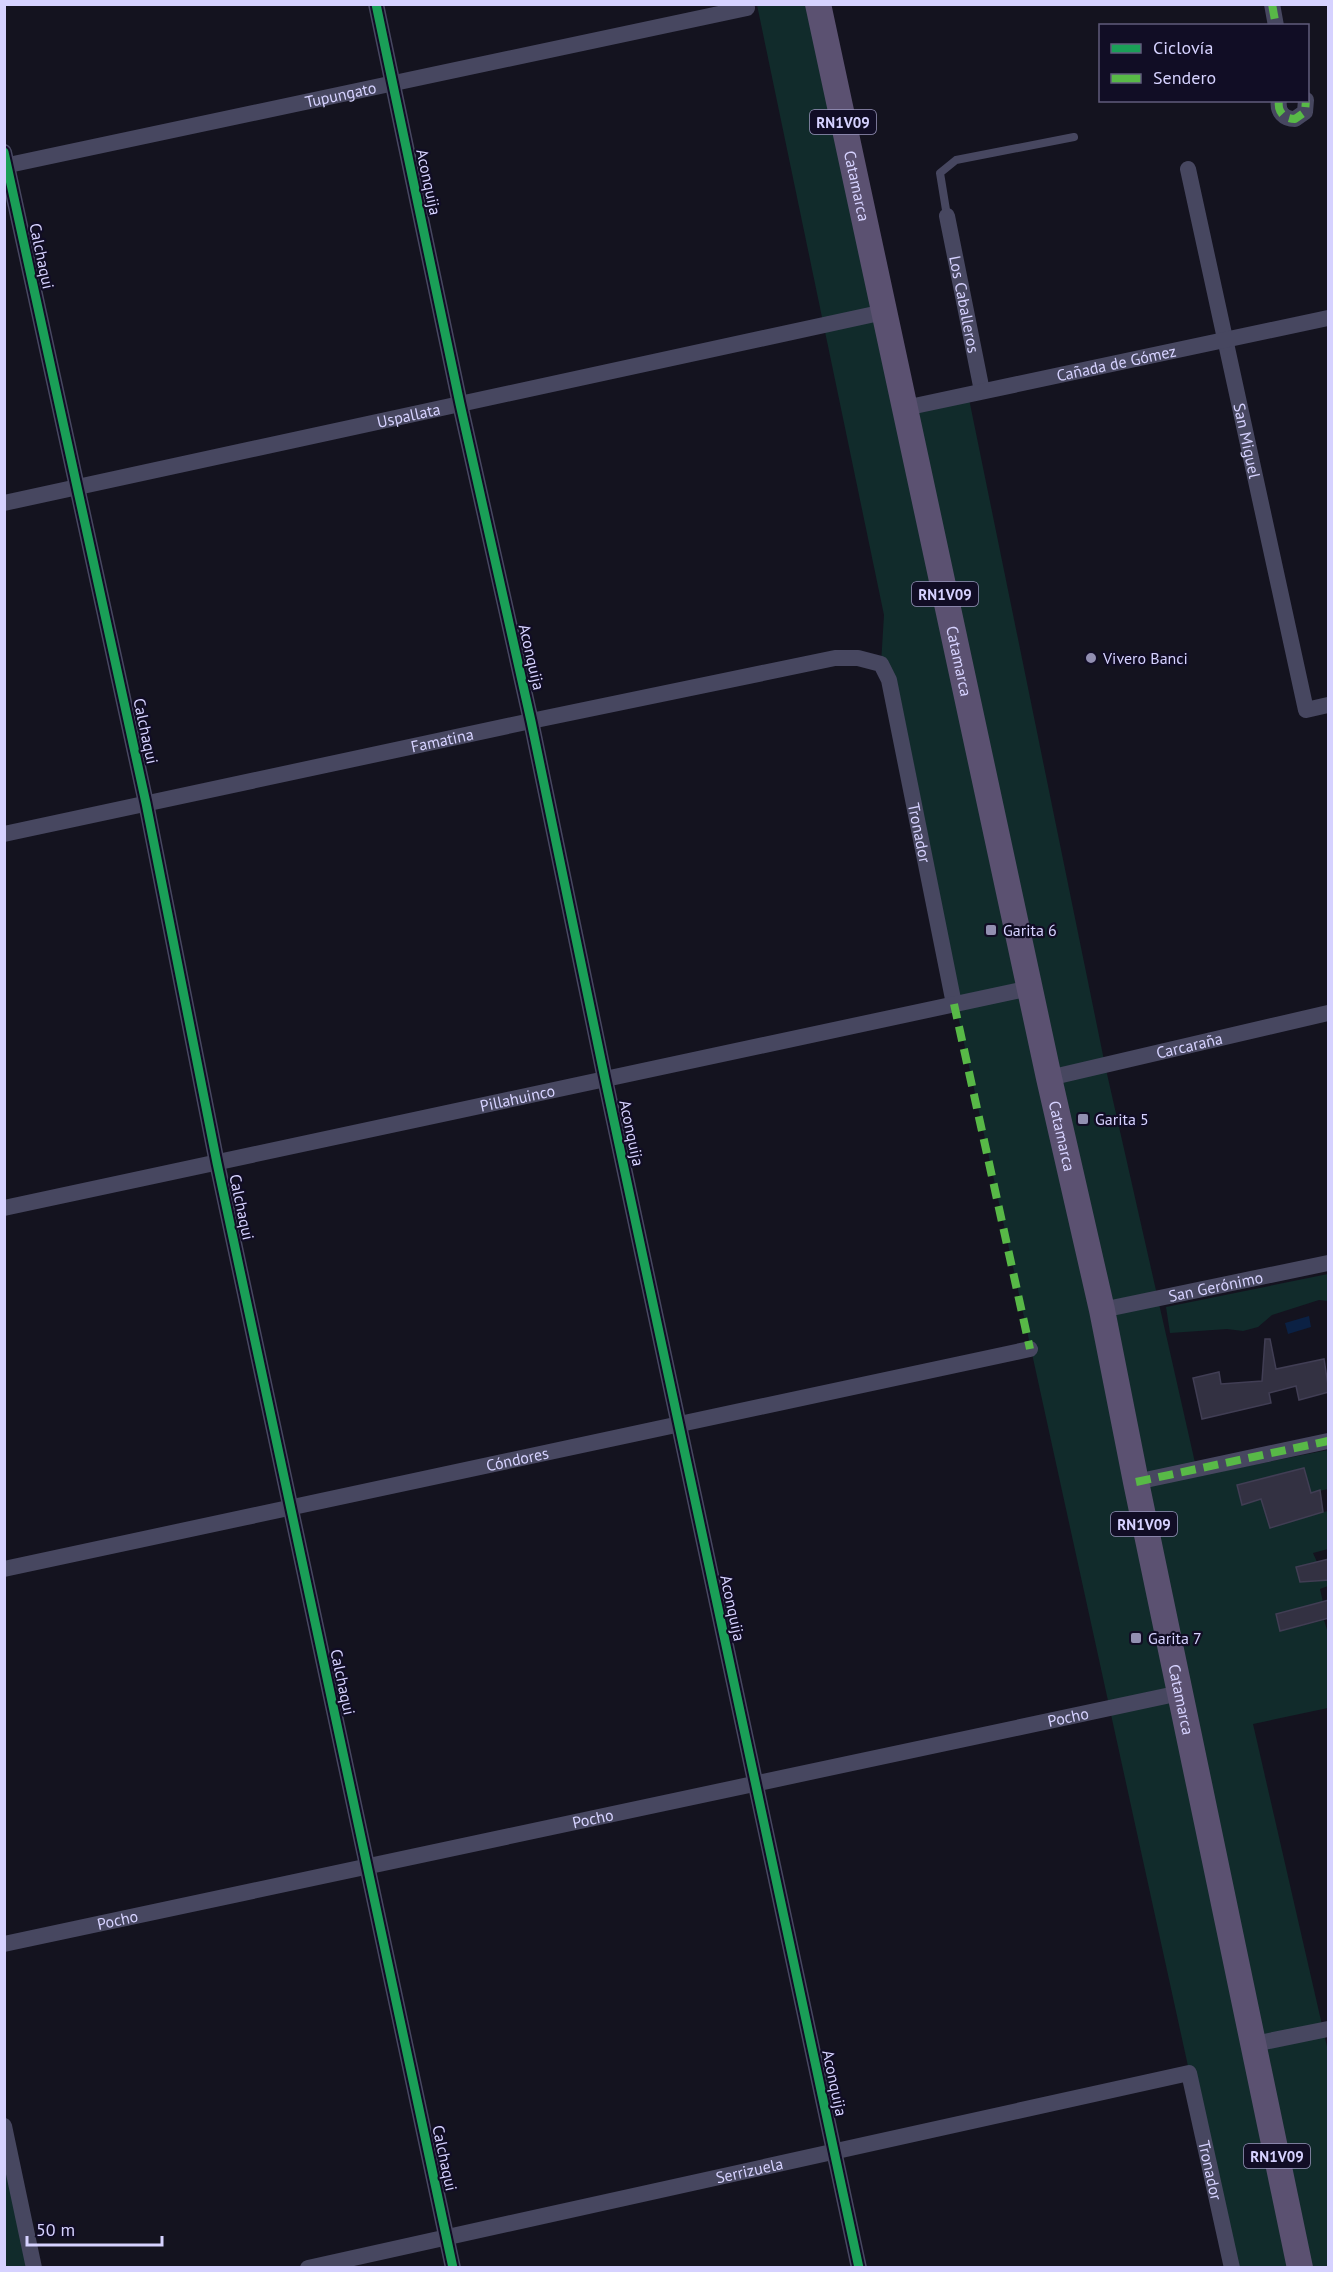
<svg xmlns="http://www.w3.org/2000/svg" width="1333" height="2272" viewBox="0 0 1333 2272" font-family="'PT Sans',sans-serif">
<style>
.green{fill:#112b2b}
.water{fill:#0b2144}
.building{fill:#333142;stroke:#413e54;stroke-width:1.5}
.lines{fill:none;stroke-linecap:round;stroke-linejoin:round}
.lane{stroke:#474760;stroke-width:8}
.street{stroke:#474760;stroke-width:16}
.primary{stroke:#5b5171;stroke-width:26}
.quiet{stroke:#58b947;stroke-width:8;stroke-dasharray:15 8;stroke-linecap:butt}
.cycleway-casing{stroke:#110d25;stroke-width:13}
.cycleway{stroke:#1a9f57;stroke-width:9}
.poi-dot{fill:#928fb1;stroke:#110d25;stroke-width:2}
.labels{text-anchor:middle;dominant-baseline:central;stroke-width:4.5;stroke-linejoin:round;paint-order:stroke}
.shield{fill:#110d25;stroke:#9b97be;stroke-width:1.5}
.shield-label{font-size:15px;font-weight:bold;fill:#d6d2ff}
.street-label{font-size:16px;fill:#d6d2ff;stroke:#110d25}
.poi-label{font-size:16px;fill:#d6d2ff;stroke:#110d25;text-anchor:start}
</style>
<rect width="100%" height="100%" fill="#14131f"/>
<g class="green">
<path d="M757 5H818L905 408 968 394 1105 1065 1198 1476 1328 1450V1489L1311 1493 1303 1468 1237 1485 1242 1505 1286 1493 1323 1512 1328 1511V1549L1313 1553 1317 1562 1296 1567 1328 1576V1586L1320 1589 1323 1602 1276 1615 1280 1631 1324 1620 1328 1633V1708L1253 1724 1328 2051V2267H1232L881 664 884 615Z"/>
<path d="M1328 1274V1301L1319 1300 1272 1315 1258 1327 1243 1331 1227 1329 1170 1333 1166 1307Z"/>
<path d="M5 2126 34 2267H5Z"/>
</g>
<path class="water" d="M1309 1316 1311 1327 1288 1334 1285 1323Z"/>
<g class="building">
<path d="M1265 1339H1270L1276 1369 1324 1359 1329 1392 1299 1400 1296 1386 1269 1393 1271 1403 1202 1419 1193 1378 1219 1372 1221 1384 1262 1381Z"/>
<path d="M1304 1468 1311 1493 1320 1490 1323 1512 1270 1528 1261 1499 1242 1505 1237 1485Z"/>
<path d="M1329 1559V1580L1300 1582 1296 1567Z"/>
<path d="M1329 1600V1618L1280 1631 1276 1614Z"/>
</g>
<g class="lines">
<path class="lane" d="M947 216 940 173 956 160 1074 137"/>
<g class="street">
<path d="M376 4 460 404 531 721 605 1079 859 2268"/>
<path d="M1272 4 1276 26"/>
<path d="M1279 100C1277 112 1284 119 1295 119L1305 112 1306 100"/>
<path d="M4 152 146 803 217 1163 453 2268"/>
<path id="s1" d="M4 166 747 8"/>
<path id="s2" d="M1188 169 1306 710 1328 705"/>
<path id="s3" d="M947 216 982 391"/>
<path id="s4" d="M905 408 1328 318"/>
<path id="s5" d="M4 503 884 312"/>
<path id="s6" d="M4 834 531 721 835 658H858L881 664 889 680 954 1004"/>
<path id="s7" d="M1049 1078 1328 1013"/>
<path id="s8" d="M4 1208 1030 988"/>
<path id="s9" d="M1102 1310 1328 1263"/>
<path d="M1136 1482 1328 1441"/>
<path id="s10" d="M4 1569 1030 1349"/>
<path id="s11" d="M4 1944 1180 1693"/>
<path d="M1254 2044 1328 2029"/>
<path d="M4 2126 34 2268"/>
<path id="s12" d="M308 2268 1189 2073 1232 2268"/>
</g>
<path class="primary" id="s13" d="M818 4 1049 1078 1102 1310 1136 1482 1300 2268"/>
<g class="quiet">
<path d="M1272 4 1276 26"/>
<path d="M1279 100C1277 112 1284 119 1295 119L1305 112 1306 100"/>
<path d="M954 1004 1030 1349"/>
<path d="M1136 1482 1328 1441"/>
</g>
<g class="cycleway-casing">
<g id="cycleway">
<path d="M376 4 460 404 531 721 605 1079 859 2268"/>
<path d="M4 152 146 803 217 1163 453 2268"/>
</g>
</g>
<use href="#cycleway" class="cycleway"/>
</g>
<g class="poi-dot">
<circle cx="1091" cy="658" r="6"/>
<rect x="985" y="924" width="12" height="12" rx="3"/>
<rect x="1077" y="1113" width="12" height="12" rx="3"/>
<rect x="1130" y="1632" width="12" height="12" rx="3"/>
</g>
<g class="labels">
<g class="shield">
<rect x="810" y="110" width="66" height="24" rx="4.5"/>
<rect x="912" y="582" width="66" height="24" rx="4.5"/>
<rect x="1111" y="1512" width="66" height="24" rx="4.5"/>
<rect x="1244" y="2144" width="66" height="24" rx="4.5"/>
</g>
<g class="shield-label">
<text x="843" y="122">RN1V09</text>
<text x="945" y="594">RN1V09</text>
<text x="1144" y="1524">RN1V09</text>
<text x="1277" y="2156">RN1V09</text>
</g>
<g class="street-label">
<text stroke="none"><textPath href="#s1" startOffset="344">Tupungato</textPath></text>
<text transform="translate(429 182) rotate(78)">Aconquija</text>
<text stroke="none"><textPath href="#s13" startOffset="186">Catamarca</textPath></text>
<text transform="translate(42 256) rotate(78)">Calchaqui</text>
<text stroke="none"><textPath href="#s3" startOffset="90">Los Caballeros</textPath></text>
<text stroke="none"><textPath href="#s4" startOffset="216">Cañada de Gómez</textPath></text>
<text stroke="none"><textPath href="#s5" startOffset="414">Uspallata</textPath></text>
<text stroke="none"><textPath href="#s2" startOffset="278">San Miguel</textPath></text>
<text transform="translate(532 657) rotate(77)">Aconquija</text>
<text stroke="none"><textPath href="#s13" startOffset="672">Catamarca</textPath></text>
<text transform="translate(146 731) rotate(78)">Calchaqui</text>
<text stroke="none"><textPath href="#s6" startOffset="448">Famatina</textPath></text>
<text stroke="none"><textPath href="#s6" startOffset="1070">Tronador</textPath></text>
<text stroke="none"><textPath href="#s7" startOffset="144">Carcaraña</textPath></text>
<text stroke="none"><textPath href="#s8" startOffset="525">Pillahuinco</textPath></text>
<text transform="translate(632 1133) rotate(78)">Aconquija</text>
<text stroke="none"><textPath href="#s13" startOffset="1158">Catamarca</textPath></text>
<text transform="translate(242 1207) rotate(78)">Calchaqui</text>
<text stroke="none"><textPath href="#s9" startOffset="116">San Gerónimo</textPath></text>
<text stroke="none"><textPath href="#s10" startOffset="525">Cóndores</textPath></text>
<text transform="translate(733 1608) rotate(78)">Aconquija</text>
<text transform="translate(343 1682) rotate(78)">Calchaqui</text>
<text stroke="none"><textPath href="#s13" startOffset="1734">Catamarca</textPath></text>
<text stroke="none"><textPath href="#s11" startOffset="1088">Pocho</textPath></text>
<text stroke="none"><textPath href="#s11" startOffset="602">Pocho</textPath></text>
<text stroke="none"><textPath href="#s11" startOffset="116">Pocho</textPath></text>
<text transform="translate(835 2083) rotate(78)">Aconquija</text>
<text transform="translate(445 2158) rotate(78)">Calchaqui</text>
<text stroke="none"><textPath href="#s12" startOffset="1002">Tronador</textPath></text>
<text stroke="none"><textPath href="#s12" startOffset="452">Serrizuela</textPath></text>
</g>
<g class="poi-label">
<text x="1103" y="658">Vivero Banci</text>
<text x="1003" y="930">Garita 6</text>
<text x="1095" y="1119">Garita 5</text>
<text x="1148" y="1638">Garita 7</text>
</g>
</g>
<rect width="1333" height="2272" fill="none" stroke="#d6d2ff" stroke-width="12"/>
<rect x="1099" y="24" width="210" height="78" fill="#110d25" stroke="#605c7c" stroke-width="1.5"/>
<rect x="1111" y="44" width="30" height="9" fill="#1a9f57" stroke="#605c7c" stroke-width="1.5"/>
<text x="1153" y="54" font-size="18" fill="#d6d2ff">Ciclovía</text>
<rect x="1111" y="74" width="30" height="9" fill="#58b947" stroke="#605c7c" stroke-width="1.5"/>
<text x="1153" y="84" font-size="18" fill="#d6d2ff">Sendero</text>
<path d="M27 2236v9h135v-9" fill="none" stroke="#d6d2ff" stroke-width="3"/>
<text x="36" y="2236" font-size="18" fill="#d6d2ff" stroke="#110d25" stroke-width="4.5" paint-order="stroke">50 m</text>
</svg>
